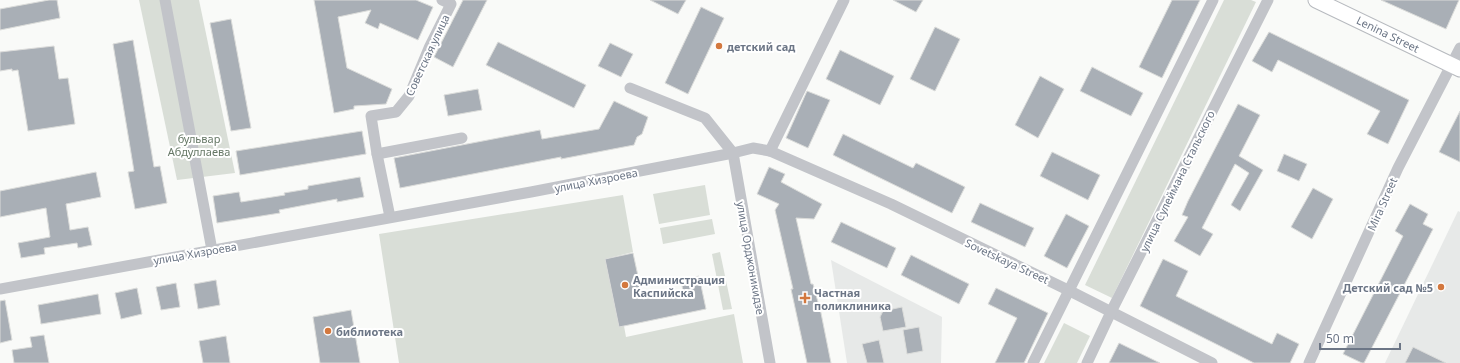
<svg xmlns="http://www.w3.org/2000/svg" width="1460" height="363" viewBox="0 0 1460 363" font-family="'Noto Sans',sans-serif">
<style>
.built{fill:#e7e9e8}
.green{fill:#d9ded7}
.building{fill:#a9afb6;stroke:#dbdcda}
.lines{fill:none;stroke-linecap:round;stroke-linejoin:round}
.secondary-casing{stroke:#b7babf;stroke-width:17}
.street{stroke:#c2c4c9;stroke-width:11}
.secondary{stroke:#fff;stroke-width:15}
.poi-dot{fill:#d3783e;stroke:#fff;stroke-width:1.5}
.labels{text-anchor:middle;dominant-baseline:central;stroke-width:4;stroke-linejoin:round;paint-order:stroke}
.street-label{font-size:11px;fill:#6c7686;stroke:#fff}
.poi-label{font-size:11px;font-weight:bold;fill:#6c7686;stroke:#fff;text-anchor:start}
.park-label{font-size:11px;fill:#667866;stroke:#fff}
</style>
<rect width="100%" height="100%" fill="#f9faf8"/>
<g class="built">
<path d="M1458 211 1460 212V363H1385Z"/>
<path d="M831 260 942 317 941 363H847Z"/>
</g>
<g class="green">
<path d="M139 0H199L235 173 177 180Z"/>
<path d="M1224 0H1251L1256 2 1112 298 1085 285Z"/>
<path d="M705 185 710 215 659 224 653 194Z"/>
<path d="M623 195 633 252 605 259 619 327 624 326 626 337 734 314 743 363H399L379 234Z"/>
<path d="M712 219 715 234 663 244 660 228Z"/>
<path d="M720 252 732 309 723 310 712 254Z"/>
<path d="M1064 323 1090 336 1077 363H1044Z"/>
</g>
<g class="building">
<path d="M49 0H57L60 18 0 30V9Z"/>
<path d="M314 0H416L433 7 418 40 380 23 378 29 365 23 371 10 338 17 347 68 392 89 386 104 354 106V109L334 113Z"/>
<path d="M463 0H487L453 67 434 57Z"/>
<path d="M650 0H686L678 14Z"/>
<path d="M893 0H923L916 12Z"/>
<path d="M1172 0H1200L1162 78 1139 67Z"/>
<path d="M1381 0H1459L1446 29Z"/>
<path d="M701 7 724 18 688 94 665 83Z"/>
<path d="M231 19 251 128 231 131 210 23Z"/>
<path d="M935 27 960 39 935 91 910 79Z"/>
<path d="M1269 32 1409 100 1388 144 1367 134 1380 111 1278 60 1272 72 1252 61Z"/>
<path d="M133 40 154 167 160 166 167 203 135 209 128 172 134 171 113 44Z"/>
<path d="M498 42 586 85 574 108 486 65Z"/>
<path d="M610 43 633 54 621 77 598 66Z"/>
<path d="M54 46 59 79 68 78 75 124 28 131 18 70 12 71V69L0 71V52Z"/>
<path d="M840 50 894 76 880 105 826 79Z"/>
<path d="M1092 67 1143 93 1131 116 1080 91Z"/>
<path d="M1040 76 1064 89 1038 138 1015 125Z"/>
<path d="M478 89 482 110 448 116 444 95Z"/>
<path d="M807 91 830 100 808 148 786 138Z"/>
<path d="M614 101 648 117 642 134 637 137 634 145 561 159V157L400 188 394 158 540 130 542 139 599 129Z"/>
<path d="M1238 104 1260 115 1239 156 1263 170 1240 211 1231 205 1249 173 1235 164 1202 228 1213 234 1200 256 1174 241 1188 217 1182 215 1188 201Z"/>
<path d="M1460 111V162L1439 152Z"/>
<path d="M362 131 366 154 240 175 236 151Z"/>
<path d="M843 134 913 168 916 163 965 187 952 213 833 155Z"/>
<path d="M1052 152 1100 175 1088 200 1040 176Z"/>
<path d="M1284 154 1307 164 1299 181 1277 171Z"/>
<path d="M769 167 785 174 781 182 822 204 814 219 796 218 811 284H813L821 313 831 363H807L791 289H793L775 210 779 204 757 194Z"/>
<path d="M96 172 101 197 66 204 70 230 88 227 92 245 78 248 77 243 44 248 45 254 21 258 18 243 50 237 46 208 0 217V191Z"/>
<path d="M360 177 364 197 337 202V199L279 210 280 213 217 223 213 196 239 192 241 202 285 195 284 193 308 189V186Z"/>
<path d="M1313 188 1333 199 1312 239 1291 227Z"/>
<path d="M980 203 1034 228 1025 247 971 222Z"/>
<path d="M1410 204 1428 214 1423 224 1433 229 1364 363H1362L1343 354 1403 236 1395 231Z"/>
<path d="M1066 214 1089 226 1067 268 1044 256Z"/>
<path d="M841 222 896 248 887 268 831 242Z"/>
<path d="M633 253 643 299 683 291 681 280 699 276 706 309 619 327 605 259Z"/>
<path d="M911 255 969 284 959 304 901 275Z"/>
<path d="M1163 259 1188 271 1176 296 1272 344 1277 333 1299 344 1290 363H1254L1140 306Z"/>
<path d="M216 280 220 305 198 309 194 284Z"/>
<path d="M176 283 180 307 161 310 156 287Z"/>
<path d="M137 288 142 314 121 319 115 293Z"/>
<path d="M996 288 1048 313 1024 363H995L1017 318 988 304Z"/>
<path d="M98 294 101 314 41 324 38 305Z"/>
<path d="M5 300 12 340 0 343V301Z"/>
<path d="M902 307 906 327 883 331 880 317 883 311Z"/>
<path d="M351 310 360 363H320L313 317Z"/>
<path d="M919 327 923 351 907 354 903 330Z"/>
<path d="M44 335 49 363H14L12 350 32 347 30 337Z"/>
<path d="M226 336 230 363H203L199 341Z"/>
<path d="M879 340 884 363H867L862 344Z"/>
<path d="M1119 343 1160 363H1109Z"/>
<path d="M1413 347 1446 363H1405Z"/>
</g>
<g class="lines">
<g class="secondary-casing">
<path id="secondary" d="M1316 0 1460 69"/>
</g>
<g class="street">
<path d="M165 0 212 250"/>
<path d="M630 88 705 118 733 153 770 363"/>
<path d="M770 151 844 0"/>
<path d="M377 154 462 138"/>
<path d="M390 217 377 154 371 116 396 112 409 96 429 48 451 4 442 0"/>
<path d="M0 289 531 192 733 153 753 148 770 151 891 204 1070 291 1212 363"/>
<path d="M1033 363 1213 0"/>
<path d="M1087 363 1111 312 1268 0"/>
<path d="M1309 363 1398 168 1460 48"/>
</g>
<use href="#secondary" class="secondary"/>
</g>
<g class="poi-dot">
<circle cx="719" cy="46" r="4"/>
<circle cx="625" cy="285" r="4"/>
<circle cx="1441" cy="287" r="4"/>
<path d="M803 292h4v4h4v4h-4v4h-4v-4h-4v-4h4z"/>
<circle cx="328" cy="331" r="4"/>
</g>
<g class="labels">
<g class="street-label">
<text transform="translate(1388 34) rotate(26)">Lenina Street</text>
<text transform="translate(427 55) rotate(-65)">Советская улица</text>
<text transform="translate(596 180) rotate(-11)">улица Хизроева</text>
<text transform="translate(1177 181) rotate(-64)">улица Сулеймана Стальского</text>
<text transform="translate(1382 204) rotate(-66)">Mira Street</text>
<text transform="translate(195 253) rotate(-10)">улица Хизроева</text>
<text transform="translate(751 258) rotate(80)">улица Орджоникидзе</text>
<text transform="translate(1007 261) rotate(25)">Sovetskaya Street</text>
</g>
<g class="poi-label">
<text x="727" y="46">детский сад</text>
<text x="633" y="279">Администрация<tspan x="633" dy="13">Каспийска</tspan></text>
<text x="1433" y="287" text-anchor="end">Детский сад №5</text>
<text x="814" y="292">Частная<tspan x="814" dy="13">поликлиника</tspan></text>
<text x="336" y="331">библиотека</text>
</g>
<g class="park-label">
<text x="199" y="138">бульвар<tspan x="199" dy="13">Абдуллаева</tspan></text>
</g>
</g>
<path d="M1320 343v6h80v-6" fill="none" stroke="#6c7686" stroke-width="2"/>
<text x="1326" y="343" font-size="12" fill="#6c7686" stroke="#ffffff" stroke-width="3" paint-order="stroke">50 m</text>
</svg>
